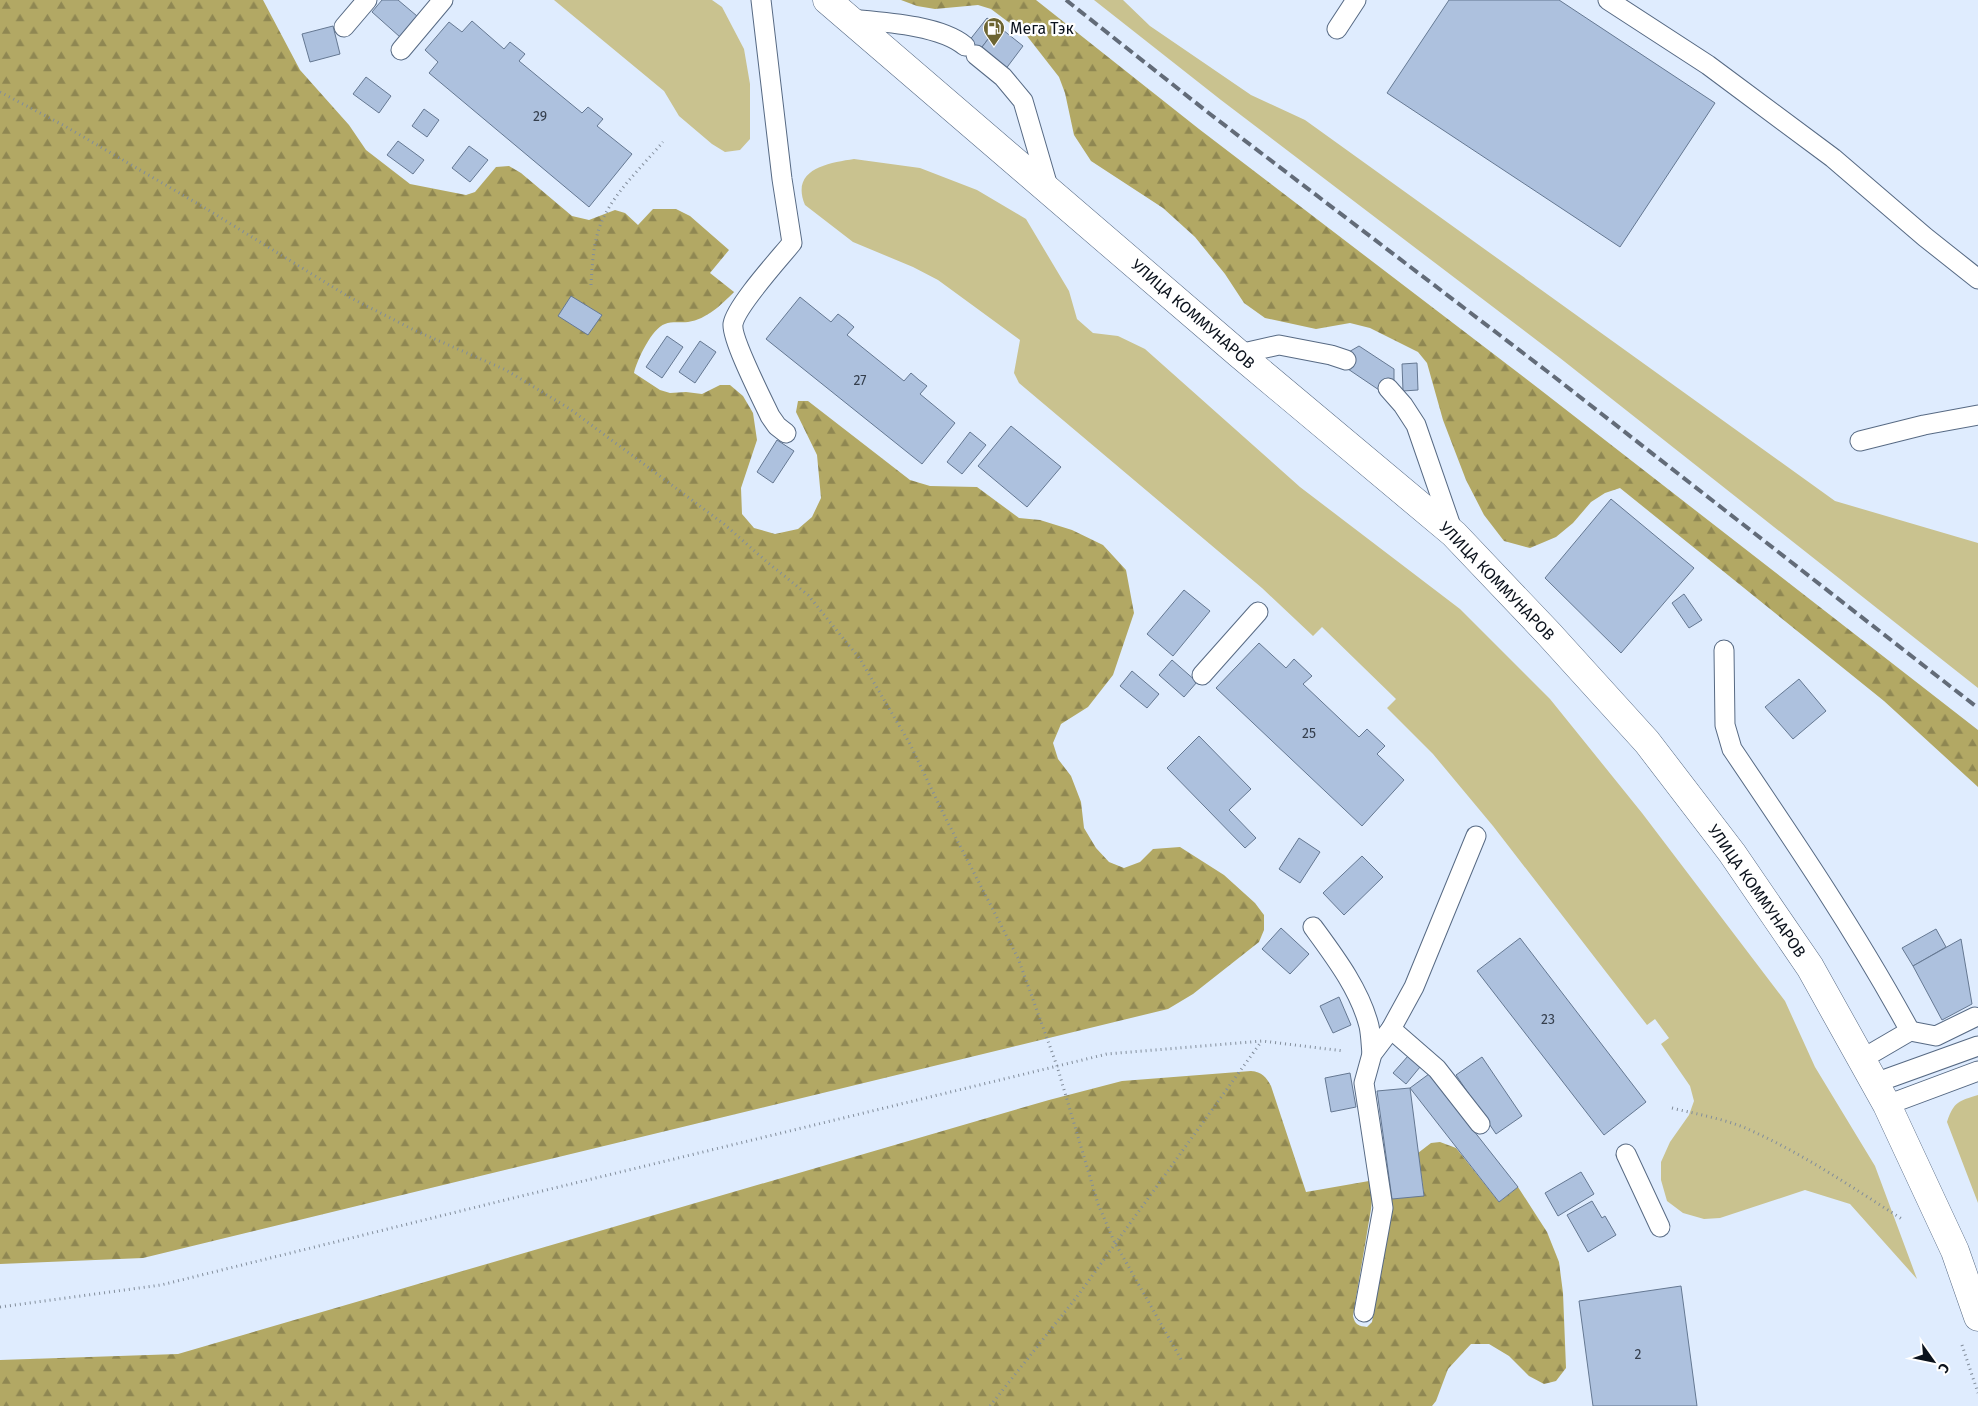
<svg xmlns="http://www.w3.org/2000/svg" width="1978" height="1406" viewBox="0 0 1978 1406" font-family="'Fira Sans',sans-serif">
<style>
.green{fill:#c9c28f}
.forest{fill:url(#forest-firs)}
.building{fill:#adc1de;stroke:#657892}
.lines{fill:none;stroke-linecap:round;stroke-linejoin:round}
.service-casing{stroke:#576a84;stroke-width:21}
.secondary-casing{stroke:#576a84;stroke-width:29}
.path{stroke:#828d9b;stroke-width:3;stroke-dasharray:1 4;stroke-linecap:butt}
.service{stroke:#fff;stroke-width:19}
.secondary{stroke:#fff;stroke-width:28}
.rail{stroke:#626b78;stroke-width:4;stroke-dasharray:10 5;stroke-linecap:butt}
.labels{text-anchor:middle;dominant-baseline:central;stroke-width:4.5;stroke-linejoin:round;paint-order:stroke}
.number-label{font-size:14px;fill:#343e4c}
.poi-label{font-size:16px;fill:#0b121c;stroke:#fff;text-anchor:start}
.street-label{font-size:16px;fill:#0b121c;stroke:#fff}
</style>
<defs>
<pattern id="forest-firs" width="22" height="20" patternUnits="userSpaceOnUse" patternTransform="scale(1.25)"><rect width="22" height="20" fill="#b2a864"/><path d="M5 1l3.5 6h-7zM16 11l3.5 6h-7z" fill="#8f8752"/></pattern>
</defs>
<rect width="100%" height="100%" fill="#dfecfe"/>
<g class="green">
<path d="M554 0H712L722 7 744 49 750 84V139L740 150 725 152 712 144 679 116 664 91Z"/>
<path d="M1094 0H1123L1150 26 1251 95 1305 120 1835 501 1978 543V688L1560 358 1221 100Z"/>
<path d="M854 159 920 168 977 190 1026 219 1069 291 1077 319 1093 333 1118 336 1145 349 1300 487 1460 609 1550 699 1642 813 1785 1001 1815 1067 1875 1166 1917 1279 1850 1204 1805 1190 1720 1218 1704 1219 1683 1213 1667 1201 1661 1180V1162L1670 1142 1689 1115 1694 1101 1690 1086 1661 1044 1669 1038 1655 1019 1647 1025 1493 826 1433 754 1387 708 1396 699 1322 627 1313 636 1262 588 1019 383 1014 373 1020 340 938 280 913 267 853 242 805 205C790 169 828 163 854 159Z"/>
<path d="M1978 1095V1203L1947 1122C1954 1101 1959 1101 1978 1095Z"/>
</g>
<g class="forest">
<path d="M0 0H263L300 70 349 125 366 150 410 184 466 195 475 192 496 167 509 166 521 173 572 216 589 220 615 210 625 213 638 225 653 209H676L690 216 729 250 710 273 734 292C721 305 707 319 688 322 681 323 672 321 665 324 652 328 637 360 634 373L660 390 670 393 686 392 702 394 720 385H730L743 396 753 413 757 440 741 488 742 514 754 528 775 534 798 529 812 517 821 498 817 455 796 412 798 401H808L910 480 930 486 977 487 1019 518 1040 520 1072 530 1103 545 1126 570 1134 613 1113 675 1088 707 1061 724 1053 743 1058 759 1071 776 1081 802 1084 828 1096 848 1109 862 1124 868 1140 862 1153 849 1180 847 1224 875 1255 903 1264 915V930L1259 942 1193 994 1168 1009 143 1258 0 1264Z"/>
<path d="M901 0H1036L1199 129 1538 388 1978 730V787L1884 701 1620 488 1605 493 1591 502 1573 523 1556 537 1530 548 1504 541 1484 515 1466 480 1443 420 1427 363 1418 352 1370 328 1350 323 1316 329 1265 318 1244 303 1225 274 1195 237 1163 208 1091 161 1074 135 1065 93 1059 77 1027 36 991 9 978 5 935 9 917 6Z"/>
<path d="M1251 1071C1262 1072 1266 1077 1271 1086L1306 1192 1369 1181 1372 1200 1371 1209 1353 1316C1355 1325 1359 1326 1367 1327L1372 1322 1392 1213V1199L1424 1195 1418 1153 1431 1143 1440 1142 1456 1148 1499 1202 1518 1187 1547 1232 1559 1262 1563 1293 1566 1368 1556 1381 1544 1384 1529 1376 1509 1356 1489 1344H1471L1448 1369 1436 1401 1432 1406H0V1360L178 1354 1049 1100 1122 1081Z"/>
</g>
<g class="building">
<path d="M382 0H398L417 16 400 37 372 12Z"/>
<path d="M1449 0H1559L1715 103 1620 247 1387 93Z"/>
<path d="M987 18 998 26 976 55 965 46Z"/>
<path d="M472 21 504 49 510 42 525 54 519 61 582 113 588 107 603 119 597 126 632 154 589 207 429 73 438 62 425 50 449 22 462 32Z"/>
<path d="M333 26 340 54 310 62 302 34Z"/>
<path d="M998 26 1023 46 1005 70 979 51Z"/>
<path d="M366 77 391 96 379 113 353 94Z"/>
<path d="M424 109 439 120 427 137 412 126Z"/>
<path d="M398 141 424 160 413 174 387 155Z"/>
<path d="M469 146 488 160 470 182 452 168Z"/>
<path d="M571 296 602 315 588 335 558 316Z"/>
<path d="M800 297 831 322 838 314 846 320 854 327 847 335 904 381 911 373 919 380 927 386 920 394 955 423 922 464 766 339Z"/>
<path d="M667 336 683 347 662 378 646 367Z"/>
<path d="M700 341 716 352 695 383 679 372Z"/>
<path d="M1359 346 1394 369V385L1382 392 1345 367 1347 353Z"/>
<path d="M1417 363 1418 390 1403 391 1402 364Z"/>
<path d="M1011 426 1061 467 1027 507 978 466Z"/>
<path d="M970 432 986 445 962 474 947 462Z"/>
<path d="M777 440 794 451 773 483 757 472Z"/>
<path d="M1611 499 1694 568 1621 653 1545 578Z"/>
<path d="M1184 590 1210 611 1173 656 1147 634Z"/>
<path d="M1684 594 1702 620 1689 628 1672 603Z"/>
<path d="M1259 643 1286 668 1294 659 1312 676 1303 684 1359 737 1367 729 1385 746 1377 754 1404 780 1362 826 1216 688Z"/>
<path d="M1172 660 1197 682 1184 697 1159 675Z"/>
<path d="M1132 671 1159 694 1147 708 1120 686Z"/>
<path d="M1799 679 1826 711 1793 739 1765 707Z"/>
<path d="M1199 736 1251 789 1229 810 1256 838 1245 848 1167 768Z"/>
<path d="M1299 838 1320 852 1300 883 1279 869Z"/>
<path d="M1362 856 1383 877 1344 915 1323 893Z"/>
<path d="M1281 928 1309 954 1290 974 1262 949Z"/>
<path d="M1936 929 1946 947 1913 966 1902 948Z"/>
<path d="M1520 938 1646 1102 1604 1135 1477 971Z"/>
<path d="M1961 939 1972 1004 1942 1020 1913 966Z"/>
<path d="M1339 997 1351 1025 1333 1033 1320 1006Z"/>
<path d="M1408 1056 1420 1067 1406 1084 1393 1073Z"/>
<path d="M1482 1057 1522 1116 1496 1134 1456 1075Z"/>
<path d="M1350 1073 1356 1107 1331 1112 1325 1078Z"/>
<path d="M1429 1074 1518 1187 1499 1202 1410 1088Z"/>
<path d="M1410 1088 1424 1196 1392 1199 1377 1091Z"/>
<path d="M1581 1172 1594 1194 1558 1216 1545 1193Z"/>
<path d="M1592 1201 1602 1218 1605 1216 1616 1235 1588 1252 1567 1215Z"/>
<path d="M1681 1286 1697 1406H1593L1579 1301Z"/>
</g>
<g class="lines">
<g class="service-casing">
<g id="service">
<path d="M761 0 782 179 792 243C779 259 736 306 733 324 731 338 762 399 770 416L777 426 786 433"/>
<path d="M1608 0 1708 65 1833 158 1925 237 1978 279"/>
<path d="M850 19C882 22 940 25 965 46"/>
<path d="M344 27 367 0"/>
<path d="M1337 29 1356 0"/>
<path d="M401 50 443 0"/>
<path d="M976 55 1003 77 1023 101 1049 190"/>
<path d="M1239 354 1279 345 1331 355 1346 360"/>
<path d="M1388 388 1403 405 1416 425 1453 532"/>
<path d="M1860 441 1924 425 1978 415"/>
<path d="M1724 650 1725 725 1732 749C1795 842 1856 932 1910 1031L1862 1059"/>
<path d="M1202 675 1258 612"/>
<path d="M1313 927C1335 957 1360 990 1369 1026 1371 1035 1371 1045 1372 1054"/>
<path d="M1391 1029 1437 1069 1480 1124"/>
<path d="M1910 1031 1936 1036 1975 1017"/>
<path d="M1875 1083 1978 1046"/>
<path d="M1887 1105 1978 1071"/>
<path d="M1626 1154 1660 1227"/>
<path d="M1364 1312 1383 1208 1364 1083 1372 1054 1391 1029 1414 987 1476 836"/>
</g>
</g>
<g class="secondary-casing">
<path id="secondary" d="M827 0 1239 354 1454 534 1549 634 1647 742 1732 853 1810 967 1887 1105 1955 1251 1978 1317"/>
</g>
<g class="path">
<path d="M0 92 63 125 205 208 349 297 414 330 506 370 570 409 724 524 767 562 808 595 860 659 910 744 943 813 1018 958 1057 1066 1098 1204 1114 1241 1182 1361"/>
<path d="M591 285C592 267 593 249 598 232 607 199 641 168 663 142"/>
<path d="M1672 1108C1696 1114 1720 1118 1743 1127 1799 1151 1850 1186 1902 1219"/>
<path d="M0 1307 161 1285 505 1200 1107 1054 1262 1041 1344 1051"/>
<path d="M1962 1345 1978 1393"/>
<path d="M990 1406 1079 1294 1261 1042"/>
</g>
<use href="#service" class="service"/>
<use href="#secondary" class="secondary"/>
<path class="rail" d="M1066 0 1210 114 1548 372 1978 708"/>
</g>
<defs>
<g id="fuel-pin" transform="scale(1.125)"><path d="M0 17L-7.5 6A9.5 9.5 0 1 1 7.5 6Z" fill="#6d6532" stroke="#fff"/><path d="M-5.5-6h7V0h2V4h1.3V-2.5L3-4.5l.8-.8L6-3V5H2.5V1h-1V6h-7ZM-4.2-4.7v3.2H.2V-4.7Z" fill="#fff"/></g>
</defs>
<g fill-rule="evenodd">
<use href="#fuel-pin" x="994" y="28"/>
</g>
<g class="labels">
<g class="number-label">
<text x="540" y="116">29</text>
<text x="860" y="380">27</text>
<text x="1309" y="733">25</text>
<text x="1548" y="1019">23</text>
<text x="1638" y="1354">2</text>
</g>
<g class="poi-label">
<text x="1010" y="28">Мега Тэк</text>
</g>
<g class="street-label">
<text transform="translate(1193 314) rotate(41)">УЛИЦА КОММУНАРОВ</text>
<text transform="translate(1497 581) rotate(46)">УЛИЦА КОММУНАРОВ</text>
<text transform="translate(1757 891) rotate(55)">УЛИЦА КОММУНАРОВ</text>
</g>
</g>
<g transform="translate(1933 1361) rotate(123)" stroke="#ffffff" stroke-width="4" paint-order="stroke">
<path d="M0-4L9 19L0 12L-9 19Z" fill="#0b121c"/>
<text y="-8" font-size="14" font-weight="bold" text-anchor="middle" fill="#0b121c">С</text>
</g>
</svg>
